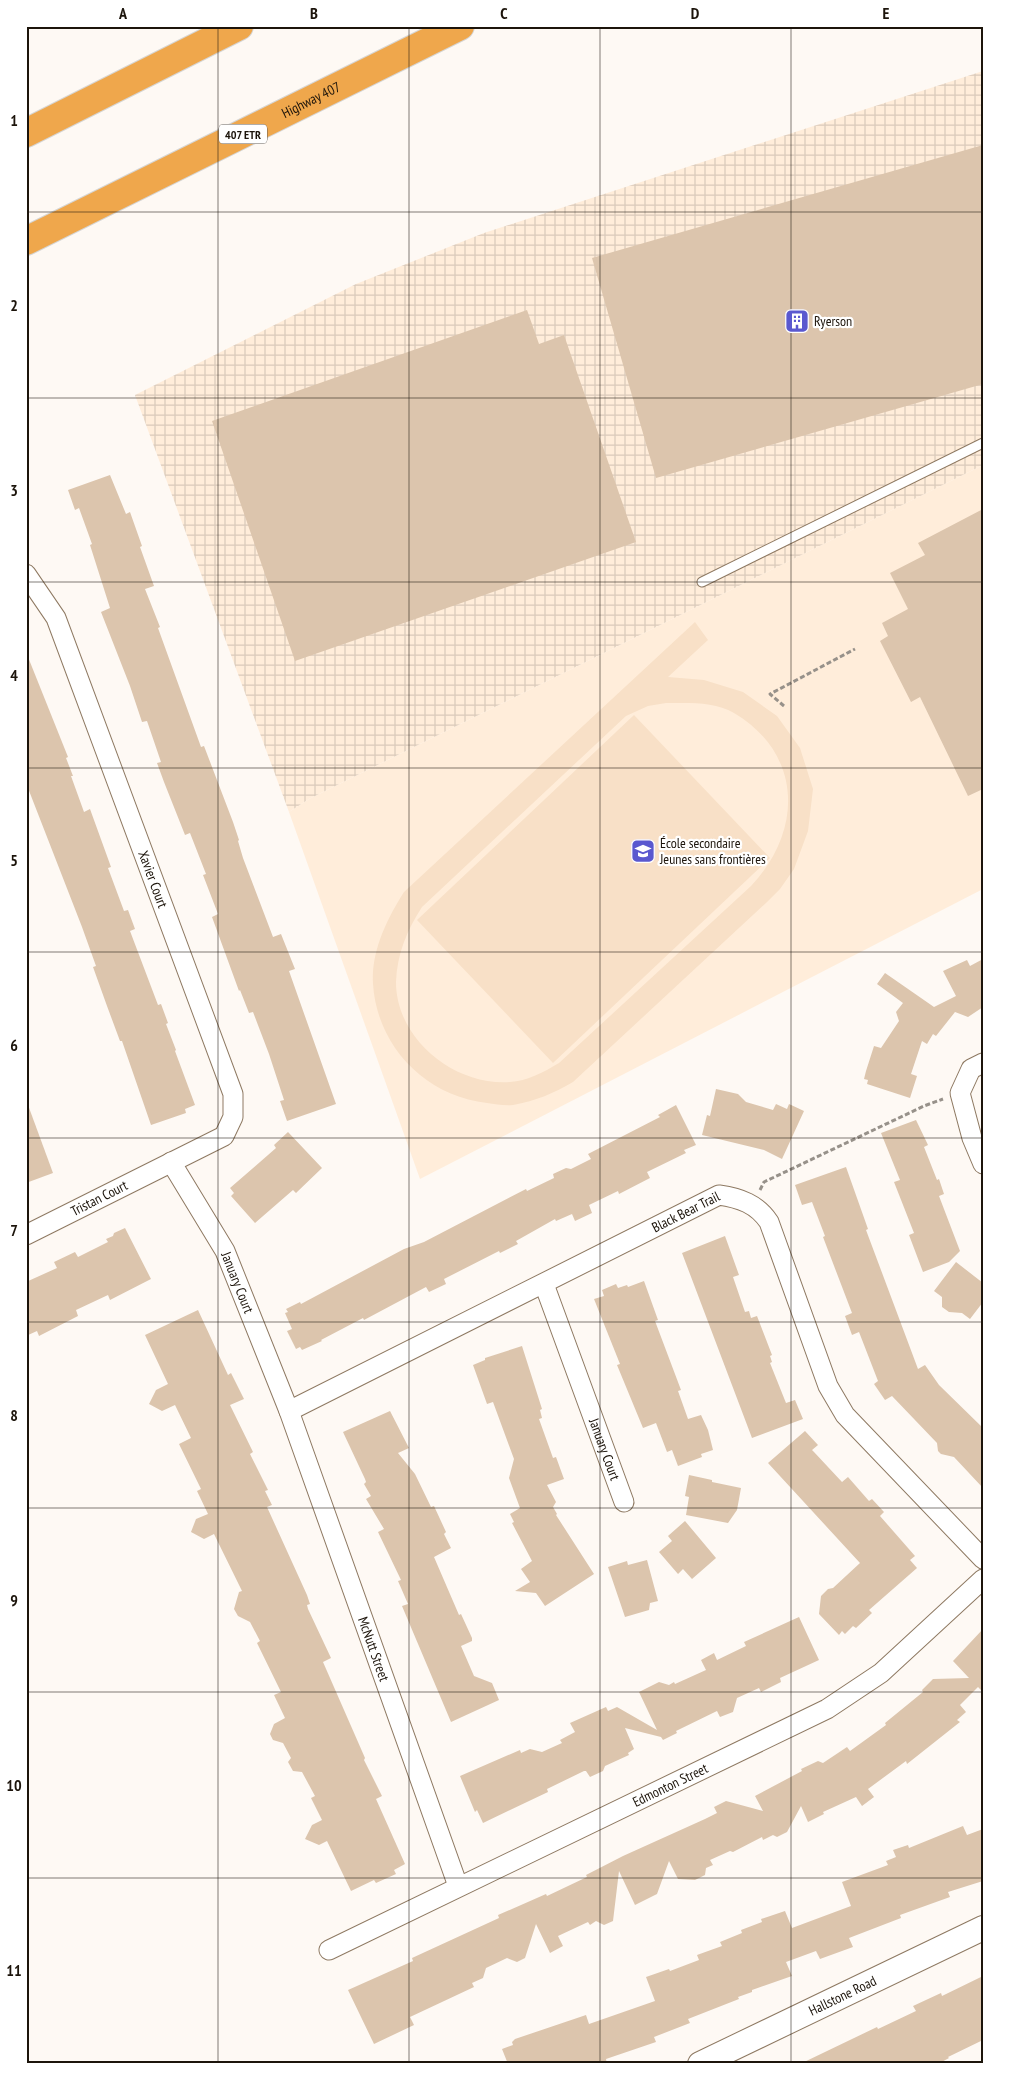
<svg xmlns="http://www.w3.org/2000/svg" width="1009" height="2090" viewBox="0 0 1009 2090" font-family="'PT Sans Narrow',sans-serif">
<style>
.built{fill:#ffedda}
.industrial{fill:url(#industrial-grid)}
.grass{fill:#f8e0c7;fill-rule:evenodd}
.building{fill:#dcc5ad}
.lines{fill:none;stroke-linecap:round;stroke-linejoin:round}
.service-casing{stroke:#8e7962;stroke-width:11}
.minor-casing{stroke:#8e7962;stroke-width:21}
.tertiary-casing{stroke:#8e7962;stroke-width:26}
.motorway-casing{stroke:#d6d5d3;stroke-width:30}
.path{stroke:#97918a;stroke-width:3;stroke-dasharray:5 2.5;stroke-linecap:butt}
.service{stroke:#fff;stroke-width:9}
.minor{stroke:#fff;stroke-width:19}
.tertiary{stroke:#fff;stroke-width:24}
.motorway{stroke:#efa74c;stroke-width:28}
.grid{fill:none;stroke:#1c140b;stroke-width:1;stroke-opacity:0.55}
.labels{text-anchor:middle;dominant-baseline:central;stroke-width:4.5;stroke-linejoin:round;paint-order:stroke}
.shield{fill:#fff;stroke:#605a54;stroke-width:1}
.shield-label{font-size:12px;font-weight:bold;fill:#1c140b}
.street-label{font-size:14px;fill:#1c140b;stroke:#fff}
.poi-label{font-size:14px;fill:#1c140b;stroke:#fff;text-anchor:start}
.neatline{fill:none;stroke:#1c140b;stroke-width:2}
.grid-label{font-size:16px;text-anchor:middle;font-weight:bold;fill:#1c140b}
</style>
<defs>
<pattern id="industrial-grid" width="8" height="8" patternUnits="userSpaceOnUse" patternTransform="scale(1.25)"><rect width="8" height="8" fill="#ffedda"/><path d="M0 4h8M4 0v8" fill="none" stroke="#dacaba"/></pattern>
</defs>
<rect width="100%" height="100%" fill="#fef9f4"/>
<path class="built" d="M983 465V889L420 1179 289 812 309 799Z"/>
<path class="industrial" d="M983 71V465L309 799 289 812 135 395 356 284 484 233Z"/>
<g class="grass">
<path d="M695 622 708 640 668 677 704 680 743 692 777 716 800 748 813 789 808 831 794 869 780 889 767 902 573 1082C554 1093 536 1101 513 1105 505 1106 495 1104 487 1103 425 1096 377 1046 373 984 371 951 387 919 404 892ZM666 703C688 703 714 701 734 713 803 754 803 831 751 886L559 1063C544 1072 527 1081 510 1082 454 1086 396 1039 396 982 397 954 407 930 422 907L626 716 648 706Z"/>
<path d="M634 715 770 858 553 1063 417 920Z"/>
</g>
<g class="building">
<path d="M983 145V384L656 478 592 258Z"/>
<path d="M527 310 539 344 564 335 636 542 295 661 212 421Z"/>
<path d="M110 475 126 514 130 512 142 546 140 547 154 586 145 589 160 627 158 628 201 747 204 746 233 822 239 840 238 841 243 858 273 937 281 934 295 969 289 971 336 1104 287 1121 280 1101 284 1100 269 1054 253 1012 249 1013 240 990 239 991 212 917 218 914 203 875 206 874 190 833 185 835 164 782 157 763 161 762 147 721 142 722 130 686 101 612 110 608 90 545 92 544 79 508 75 510 68 490Z"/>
<path d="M983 509V789L968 796 920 697 911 702 880 641 888 636 882 623 908 609 890 573 925 555 918 543Z"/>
<path d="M26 652 68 757 66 758 73 776H71L84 812 90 809 111 867 108 868 124 911 128 910 135 929 130 931 158 1005 161 1004 168 1023 166 1024 176 1050 175 1051 195 1105 185 1109 186 1113 151 1125 122 1041H120L107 1006 93 967 96 966 82 927 26 783Z"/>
<path d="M983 959V1007L968 1017 955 1012 936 1036 933 1034 927 1044 922 1041 911 1074 917 1076 910 1098 867 1084 868 1080 864 1079 866 1071 874 1046 881 1048 899 1021 896 1012 903 1003 877 984 885 973 934 1007 956 996 943 971 967 960 970 966Z"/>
<path d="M716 1089 738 1094 746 1102 773 1110 776 1104 787 1109 789 1104 804 1111 782 1159 764 1150 702 1135 707 1115 710 1116Z"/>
<path d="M28 1105 53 1173 26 1183V1106Z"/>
<path d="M676 1105 696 1145 684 1150 686 1153 647 1172 650 1178 619 1194 618 1191 589 1205 592 1213 575 1221 572 1214 556 1221 555 1219 516 1241 518 1244 500 1253 499 1251 444 1279 446 1284 429 1292 426 1287 364 1320 363 1318 321 1340 322 1341 302 1350 300 1347 296 1349 287 1331 292 1329 285 1313 288 1312 286 1309 300 1302 301 1304 404 1249 424 1242 526 1189 527 1191 554 1178 553 1174 566 1168 571 1169 591 1159 588 1154 660 1117 658 1115Z"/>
<path d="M916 1120 928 1145 924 1147 937 1180 939 1179 944 1194 939 1196 960 1251 949 1262 923 1272 909 1235 914 1233 894 1182 900 1180 881 1133Z"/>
<path d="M288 1132 322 1168 296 1193 293 1190 255 1223 231 1196 234 1193 230 1188 276 1148 274 1145Z"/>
<path d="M846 1167 868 1229 866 1230 918 1369 925 1365 939 1385 983 1428V1488L954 1457 941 1454 938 1451 937 1443 892 1396 885 1400 874 1384 878 1381 859 1332 852 1335 845 1316 852 1313 823 1237 825 1236 812 1202 802 1205 795 1185Z"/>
<path d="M125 1228 151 1279 110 1300 108 1295 76 1310 78 1316 39 1336 37 1331 26 1336V1282L57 1268 54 1262 75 1252 78 1257 108 1242 106 1239 113 1236 114 1233Z"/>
<path d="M725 1236 739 1275 733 1277 745 1312 749 1311 751 1318 757 1316 772 1355 770 1356 772 1362 770 1363 786 1403 795 1400 803 1419 752 1438 682 1253Z"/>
<path d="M956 1262 983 1283V1302L970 1319 962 1313 949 1312 942 1307V1297L934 1291Z"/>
<path d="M644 1281 658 1320 655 1321 681 1390 678 1391 688 1419 701 1415 708 1430 713 1450 701 1454 702 1457 678 1466 672 1450 667 1452 656 1423 643 1428 617 1365 620 1364 594 1299 604 1296 602 1290 616 1284 618 1288 627 1285 628 1287Z"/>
<path d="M198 1310 228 1375 231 1373 244 1399 230 1405 253 1452 250 1454 268 1490 265 1491 272 1505 267 1507 307 1595 310 1604 307 1605 308 1609 331 1658 323 1662 365 1758 364 1760 382 1796 376 1799 405 1864 394 1870 396 1874 376 1883 374 1880 351 1891 327 1841 319 1845 305 1839 312 1825 322 1820 311 1798 315 1796 302 1772 293 1771 288 1762 291 1758 283 1743 273 1740 270 1734 274 1724 285 1718 274 1695 281 1692 257 1643 260 1641 250 1622 238 1616 234 1609 239 1592 242 1591 214 1534 204 1539 191 1532 196 1519 208 1514 197 1491 201 1489 179 1444 191 1438 175 1405 162 1411 149 1404 156 1390 168 1384 145 1335Z"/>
<path d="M522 1346 542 1409 540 1410 542 1418 539 1419 553 1458 556 1457 564 1479 547 1485 556 1502 553 1507 557 1514 556 1515 594 1574 545 1606 536 1593 515 1591 530 1582 521 1569 532 1561 512 1523 514 1522 510 1514 520 1508 509 1478 514 1459 493 1402 487 1404 473 1365 485 1360V1358Z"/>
<path d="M390 1411 409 1448 398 1453 415 1474 431 1507 434 1506 446 1532 444 1534 451 1548 434 1557 459 1615 461 1614 472 1638V1641L461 1646 474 1676 492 1683 499 1700 451 1722 402 1606 408 1604 398 1581 401 1580 378 1532 384 1529 366 1499 371 1496 364 1484 366 1482 365 1479 343 1432Z"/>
<path d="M805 1431 818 1445 812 1450 814 1452 842 1482 848 1477 869 1501 872 1499 884 1512 880 1516 915 1556 910 1560 917 1568 869 1610 872 1613 856 1628 853 1626 845 1634 842 1631 839 1635 819 1614 821 1596 828 1589 833 1588 860 1563 768 1463Z"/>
<path d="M689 1475 712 1480V1482L741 1488 737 1510 728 1523 686 1515 689 1497 685 1496Z"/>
<path d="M685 1521 716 1558 692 1579 683 1569 678 1574 659 1552 672 1541 668 1536Z"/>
<path d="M647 1560 658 1601 650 1603 649 1610 625 1617 608 1567 627 1561 628 1565Z"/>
<path d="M799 1617 819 1660 780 1678 781 1682 761 1692 759 1688 737 1698 733 1712 720 1717 717 1711 676 1731 677 1733 663 1740 661 1737 625 1728 634 1749 628 1753 629 1755 605 1766 603 1771 590 1777 586 1771H584L547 1789 548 1792 483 1823 477 1810 475 1812 460 1776 520 1750 521 1753 530 1749 542 1752 562 1743 560 1740 575 1732 570 1723 606 1707 608 1711 617 1707 657 1730 639 1692 659 1682 669 1685 674 1682 675 1684 706 1670 701 1660 714 1653 717 1660 746 1646 744 1642Z"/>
<path d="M983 1629V1692L978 1687 960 1705 966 1712 957 1720 960 1722 907 1764 906 1761 868 1789 874 1797 862 1806 856 1797 823 1812 824 1814 808 1822 801 1806 787 1832 777 1837 773 1835 763 1840 762 1837 733 1852 730 1851 710 1860 713 1865 706 1868 705 1875 695 1880 678 1879 669 1861 657 1894 635 1905 619 1871 613 1921 604 1925 596 1921 590 1925 588 1922 558 1936 563 1946 550 1953 536 1924 525 1958 517 1962 507 1958 486 1968 483 1978 472 1983 474 1987 410 2017 414 2025 374 2044 348 1990 413 1961 412 1958 499 1918 498 1915 546 1894 547 1896 587 1877 586 1875 623 1856 705 1819 717 1813 714 1807 726 1801 763 1811 755 1796 802 1771 801 1769 818 1761 823 1763 847 1747 850 1751 886 1725 885 1723 923 1692 922 1690 933 1679 969 1678 953 1661Z"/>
<path d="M963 1826 967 1835 983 1829V1881L948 1892 950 1897 900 1915 901 1918 849 1938 853 1947 820 1959 816 1951 786 1962 792 1976 752 1990V1992L738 1997 739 1999 688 2019 690 2023 654 2037 656 2042 606 2059 607 2064H508L502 2049 513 2045 512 2042 515 2039 586 2015 589 2024 655 2001 646 1977 669 1969 670 1971 699 1960 697 1955 722 1946 720 1942 742 1933 741 1930 762 1922 761 1919 785 1911 792 1928 851 1906 842 1882 888 1865 886 1861 896 1857 893 1850 908 1845 909 1848Z"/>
<path d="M983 1976V2040L948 2057 949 2058 938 2064H800L877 2027 878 2029 916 2011 913 2006 941 1993 942 1996Z"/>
</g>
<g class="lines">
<g class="service-casing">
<path id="service" d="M702 582 983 443"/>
</g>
<g class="minor-casing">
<g id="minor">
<path id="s1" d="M26 574 56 618 233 1094V1117L224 1136 26 1235"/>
<path d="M983 1063 971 1069 960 1093 972 1138 983 1164"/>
<path id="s2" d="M171 1162 225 1251 289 1411 458 1886"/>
<path id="s3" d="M544 1284 624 1502"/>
<path id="s4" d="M289 1411 719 1195C740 1198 757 1204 769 1222L828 1386 845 1415 983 1559"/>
<path id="s5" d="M329 1950 827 1709 881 1673 983 1579"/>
</g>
</g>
<g class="tertiary-casing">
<g id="tertiary">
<path id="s6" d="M700 2064 983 1928"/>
</g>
</g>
<g class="motorway-casing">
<g id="motorway">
<path d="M26 133 239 26"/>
<path id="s7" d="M26 241 460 26"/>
</g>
</g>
<g class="path">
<path d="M784 706 770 694 855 649"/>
<path d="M760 1190 764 1182 924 1106 943 1099"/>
</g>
<use href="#service" class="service"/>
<use href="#minor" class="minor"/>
<use href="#tertiary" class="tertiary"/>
<use href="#motorway" class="motorway"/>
</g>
<path class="grid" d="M218 26V2064M409 26V2064M600 26V2064M791 26V2064M26 212H983M26 398H983M26 582H983M26 768H983M26 952H983M26 1138H983M26 1322H983M26 1508H983M26 1692H983M26 1878H983"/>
<defs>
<g id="building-square" transform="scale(1.25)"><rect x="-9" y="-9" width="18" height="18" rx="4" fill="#5a58cf" stroke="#fff"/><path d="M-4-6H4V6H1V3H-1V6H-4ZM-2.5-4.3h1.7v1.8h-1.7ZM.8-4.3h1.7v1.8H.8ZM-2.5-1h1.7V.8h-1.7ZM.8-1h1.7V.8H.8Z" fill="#fff"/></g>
<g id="school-square" transform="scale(1.25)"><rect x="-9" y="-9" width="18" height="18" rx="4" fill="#5a58cf" stroke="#fff"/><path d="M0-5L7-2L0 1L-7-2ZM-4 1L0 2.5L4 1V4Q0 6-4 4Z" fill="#fff"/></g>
</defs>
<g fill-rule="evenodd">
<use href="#building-square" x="797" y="321"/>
<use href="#school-square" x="643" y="851"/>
</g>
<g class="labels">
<rect class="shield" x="219" y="124.5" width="48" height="19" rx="4"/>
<g class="shield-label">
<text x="243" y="134">407 ETR</text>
</g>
<g class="street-label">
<text stroke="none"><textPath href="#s7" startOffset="318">Highway 407</textPath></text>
<text stroke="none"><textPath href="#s1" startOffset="332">Xavier Court</textPath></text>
<text transform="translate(99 1198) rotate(-27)">Tristan Court</text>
<text stroke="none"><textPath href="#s4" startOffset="444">Black Bear Trail</textPath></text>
<text stroke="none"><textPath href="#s2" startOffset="138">January Court</textPath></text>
<text stroke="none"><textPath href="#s3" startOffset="176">January Court</textPath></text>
<text stroke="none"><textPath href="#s2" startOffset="529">McNutt Street</textPath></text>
<text stroke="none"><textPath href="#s5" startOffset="379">Edmonton Street</textPath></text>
<text stroke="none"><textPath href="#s6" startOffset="158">Hallstone Road</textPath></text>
</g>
<g class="poi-label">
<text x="814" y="321">Ryerson</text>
<text x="660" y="843">École secondaire<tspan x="660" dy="16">Jeunes sans frontières</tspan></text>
</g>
</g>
<rect width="1009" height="2090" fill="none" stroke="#ffffff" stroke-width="55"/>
<rect x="28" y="28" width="954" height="2034" class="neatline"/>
<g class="grid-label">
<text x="123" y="19">A</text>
<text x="314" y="19">B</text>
<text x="504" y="19">C</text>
<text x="695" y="19">D</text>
<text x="886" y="19">E</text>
<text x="14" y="126">1</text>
<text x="14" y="311">2</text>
<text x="14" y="496">3</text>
<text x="14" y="681">4</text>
<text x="14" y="866">5</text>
<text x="14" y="1051">6</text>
<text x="14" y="1236">7</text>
<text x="14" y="1421">8</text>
<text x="14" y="1606">9</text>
<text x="14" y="1791">10</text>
<text x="14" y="1976">11</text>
</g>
</svg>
